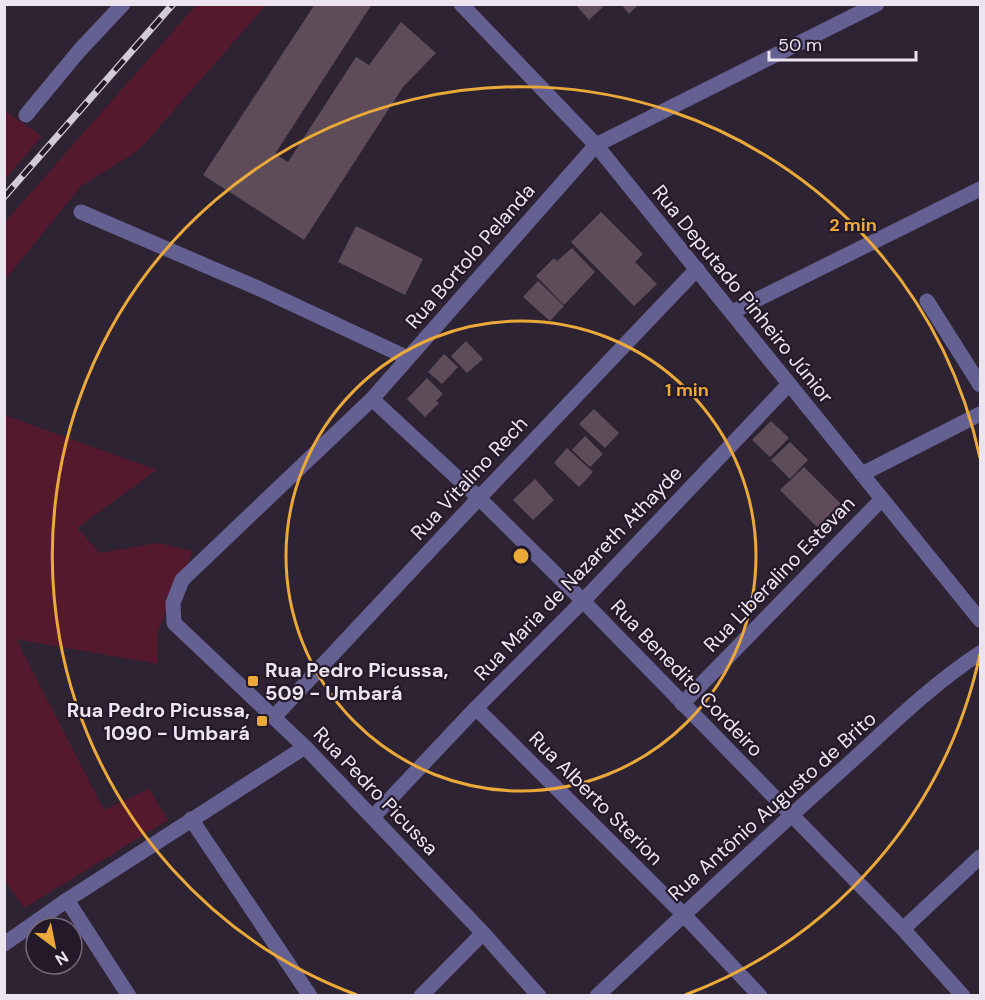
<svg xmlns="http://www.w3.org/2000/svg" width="985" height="1000" viewBox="0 0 985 1000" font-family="'DM Sans',sans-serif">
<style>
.green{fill:#55192e}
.building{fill:#5f4c59}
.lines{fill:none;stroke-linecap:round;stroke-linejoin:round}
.minor{stroke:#656092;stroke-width:15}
.tertiary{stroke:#656092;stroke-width:15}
.rail-casing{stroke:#d2cad6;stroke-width:7}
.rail{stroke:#231929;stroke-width:4.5;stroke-dasharray:14;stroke-linecap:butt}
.ring{fill:none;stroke:#eba93a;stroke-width:3}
.poi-dot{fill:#eba93a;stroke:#231929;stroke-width:2}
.labels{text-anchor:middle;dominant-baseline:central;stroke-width:4.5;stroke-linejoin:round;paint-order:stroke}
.street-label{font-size:20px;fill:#ece5f0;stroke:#231929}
.poi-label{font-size:20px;font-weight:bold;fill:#ece5f0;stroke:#231929;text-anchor:start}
.centre{fill:#eba93a;stroke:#231929;stroke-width:3}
.ring-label{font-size:18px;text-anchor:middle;font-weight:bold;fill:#eba93a;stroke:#231929;stroke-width:4.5;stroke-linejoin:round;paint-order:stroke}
</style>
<rect width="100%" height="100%" fill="#2d2333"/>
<g class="green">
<path d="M197 4 266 5 139 150 81 186 5 280V222Z"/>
<path d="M5 111 42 136 5 179Z"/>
<path d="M4 415 157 470 77 528 100 553 158 543 193 551 158 630V664L16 639 104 810 149 789 168 820 24 908 4 879Z"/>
</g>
<g class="building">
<path d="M315 4H372L275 154 288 162 356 57 369 65 401 22 436 53 403 87 304 240 203 175Z"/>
<path d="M575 4H606L589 20Z"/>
<path d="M621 4H639L629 14Z"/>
<path d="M601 212 643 254 635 262 657 284 634 306 571 242Z"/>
<path d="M356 226 423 259 405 295 338 262Z"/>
<path d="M572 248 595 272 564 305 536 276 554 258 557 261Z"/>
<path d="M538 281 564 306 550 321 523 297Z"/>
<path d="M466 341 483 359 467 373 451 356Z"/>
<path d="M444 354 458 367 442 384 428 372Z"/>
<path d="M427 378 443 394 436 401 439 403 425 417 407 399Z"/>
<path d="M594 409 619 433 605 448 579 424Z"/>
<path d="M771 421 789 438 770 457 752 440Z"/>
<path d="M585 436 603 454 590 467 572 450Z"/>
<path d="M790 442 808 460 790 479 771 460Z"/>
<path d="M567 448 593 472 579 487 554 463Z"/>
<path d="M804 467 841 504 817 527 780 490Z"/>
<path d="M535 479 554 500 533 520 513 500Z"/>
</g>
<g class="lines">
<g class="minor">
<path d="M26 115 79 51 123 4"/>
<path d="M81 212 260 289 408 358"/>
<path d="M927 301 980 385"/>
<path d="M732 312 980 189"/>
<path d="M372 399 479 498 583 601 903 929 963 996"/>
<path d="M862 474 980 414"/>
<path d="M682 704 882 499"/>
<path d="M476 708 684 915 760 996"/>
<path d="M274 717 479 498 697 269"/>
<path d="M373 817 476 708 583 601 789 384"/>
<path d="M191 819 310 996"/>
<path d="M67 900 129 996"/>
<path d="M903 929 980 857"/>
<path d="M4 944 67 900 305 747"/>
<path d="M421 996 483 933"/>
<path d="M539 996 483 933 305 747 174 623 173 603 182 580 372 399 596 145"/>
</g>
<g class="tertiary">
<path d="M461 4 596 145 980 620"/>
<path d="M596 145 877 4"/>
<path d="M597 996C679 919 761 842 845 767 888 728 931 685 980 653"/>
</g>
<g class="rail-casing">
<path id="rail" d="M4 197 173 4"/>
</g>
<use href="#rail" class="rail"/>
</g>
<g class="ring">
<circle cx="521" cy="556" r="235"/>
<path d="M980 654A469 469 0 0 1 685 995M357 995A469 469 0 1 1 980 458"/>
</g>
<g class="poi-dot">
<rect x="247" y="675" width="12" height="12" rx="3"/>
<rect x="256" y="715" width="12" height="12" rx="3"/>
</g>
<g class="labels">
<g class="street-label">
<text transform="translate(470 256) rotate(-49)">Rua Bortolo Pelanda</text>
<text transform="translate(743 294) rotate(51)">Rua Deputado Pinheiro Júnior</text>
<text transform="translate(469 478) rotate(-47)">Rua Vitalino Rech</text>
<text transform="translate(578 573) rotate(-46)">Rua Maria de Nazareth Athayde</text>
<text transform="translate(779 574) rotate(-46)">Rua Liberalino Estevan</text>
<text transform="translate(687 678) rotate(46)">Rua Benedito Cordeiro</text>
<text transform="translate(376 791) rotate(46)">Rua Pedro Picussa</text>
<text transform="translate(596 798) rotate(45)">Rua Alberto Sterion</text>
<text transform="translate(772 806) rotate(-42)">Rua Antônio Augusto de Brito</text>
</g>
<g class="poi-label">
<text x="265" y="670">Rua Pedro Picussa,<tspan x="265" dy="23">509 - Umbará</tspan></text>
<text x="250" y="710" text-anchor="end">Rua Pedro Picussa,<tspan x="250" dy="23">1090 - Umbará</tspan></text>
</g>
</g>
<circle cx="521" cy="556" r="9" class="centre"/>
<g class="ring-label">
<text x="853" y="231">2 min</text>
<text x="687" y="396">1 min</text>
</g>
<rect width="985" height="1000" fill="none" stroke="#ece5f0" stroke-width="12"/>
<g transform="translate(54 946) rotate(148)"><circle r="28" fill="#231929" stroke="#736b79" stroke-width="1.5"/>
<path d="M0-4.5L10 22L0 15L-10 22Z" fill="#eba93a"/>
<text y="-9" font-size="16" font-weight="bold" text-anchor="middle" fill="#ece5f0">N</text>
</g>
<path d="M769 51v9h147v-9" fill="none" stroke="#ece5f0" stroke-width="3"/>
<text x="778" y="51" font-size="18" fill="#ece5f0" stroke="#231929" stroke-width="4.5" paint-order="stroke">50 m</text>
</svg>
